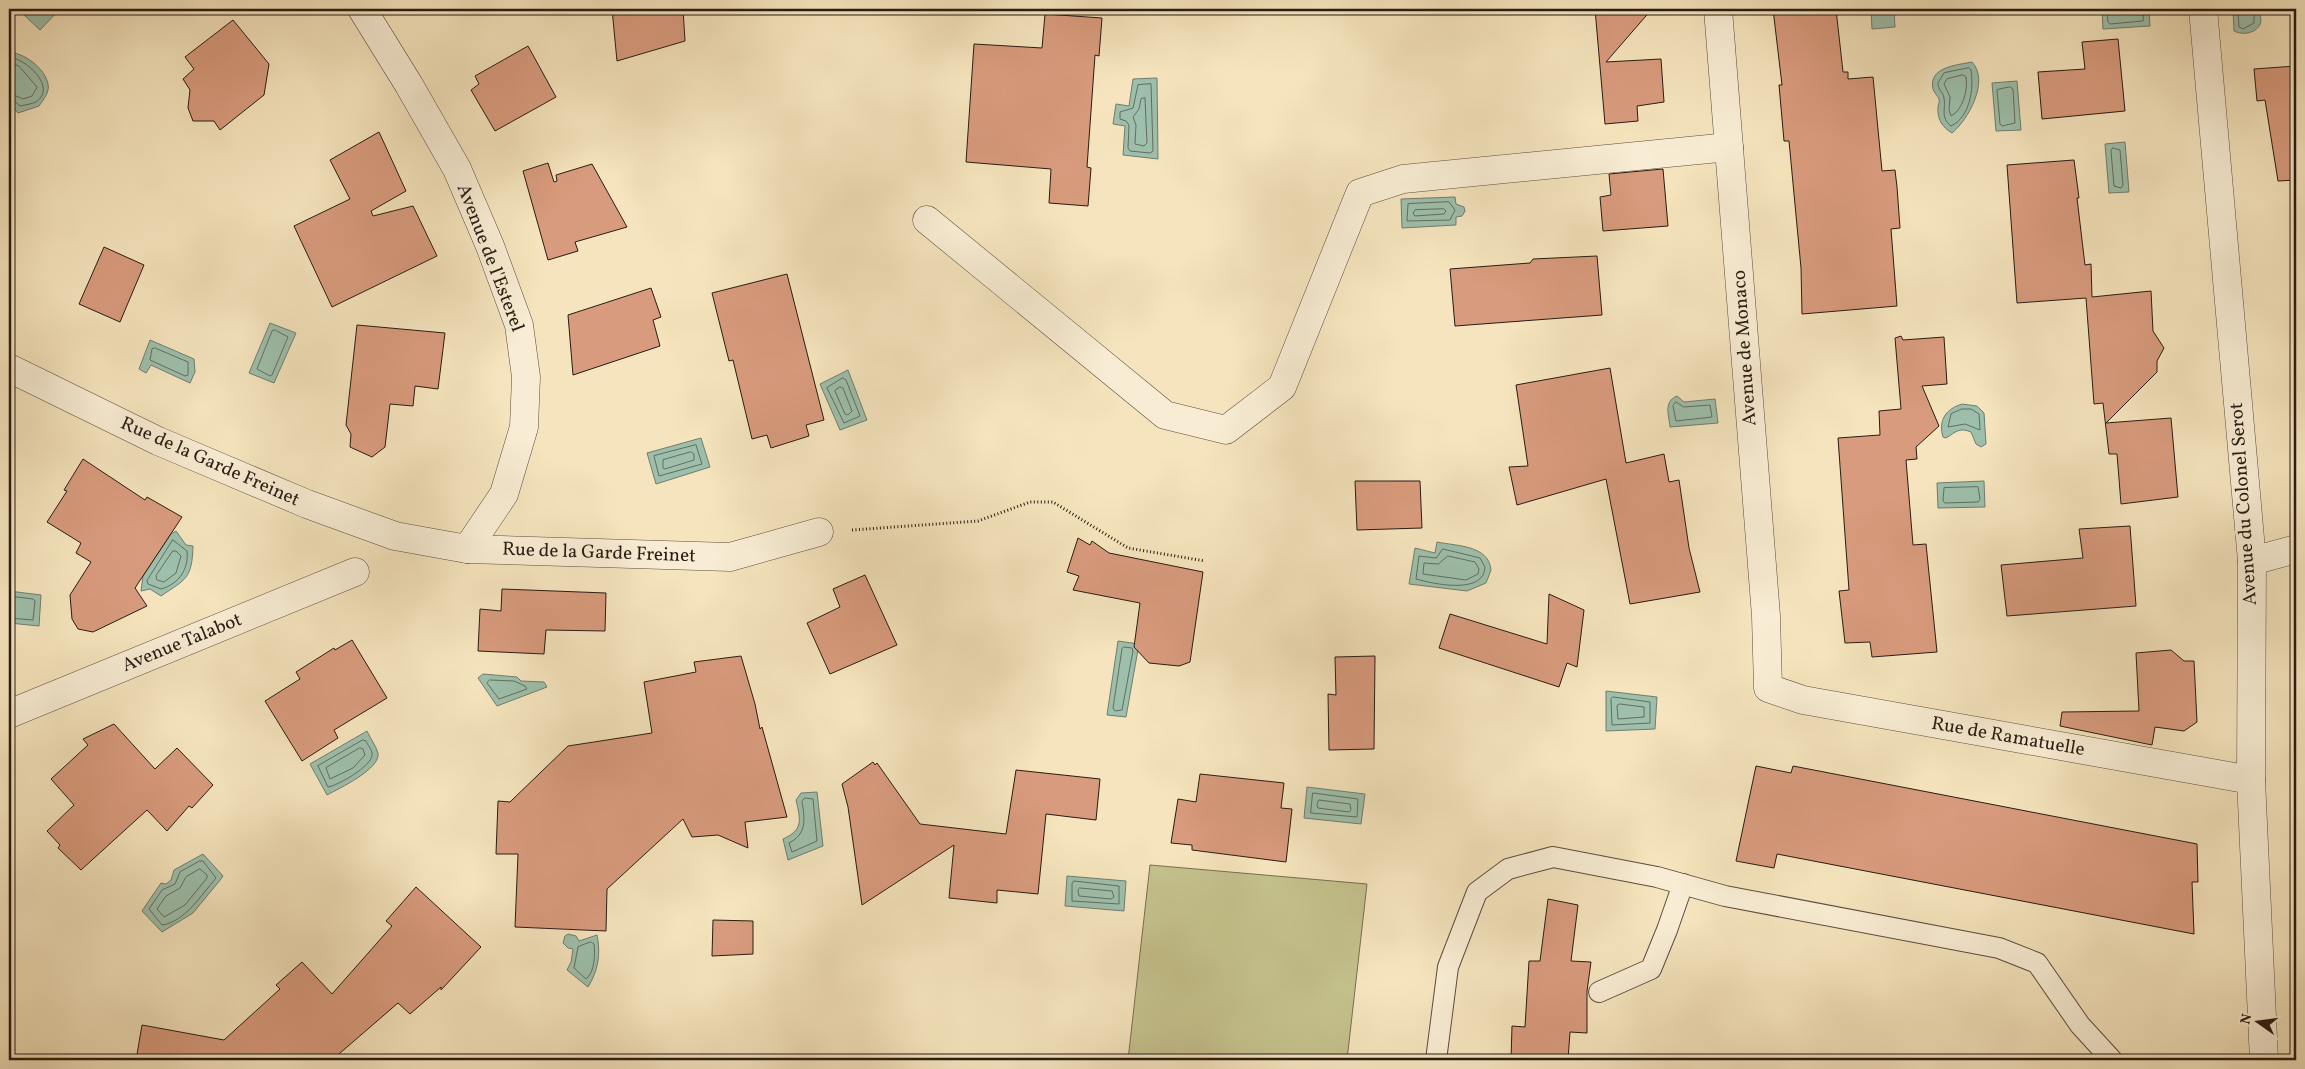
<svg xmlns="http://www.w3.org/2000/svg" width="2305" height="1069" viewBox="0 0 2305 1069" font-family="Vollkorn,serif">
<style>
.green{fill:#c4c18c;stroke:#766e50}
.water{fill:#9dbfab;stroke:#6f7d6f}
.lines{fill:none;stroke-linecap:round;stroke-linejoin:round}
.shore{stroke:#636d60;stroke-width:1}
.building{fill:#d89b7d;stroke:#291b14}
.lane-casing{stroke:#5c4d3e;stroke-width:22}
.street-casing{stroke:#5c4d3e;stroke-width:29}
.path{stroke:#291b14;stroke-width:3;stroke-dasharray:1 2.5;stroke-linecap:butt}
.lane{stroke:#f8edd4;stroke-width:20}
.street{stroke:#f8edd4;stroke-width:28}
.labels{text-anchor:middle;dominant-baseline:central;stroke-width:5;stroke-linejoin:round;paint-order:stroke}
.street-label{font-size:19px;fill:#291b14;stroke:#f8edd4}
</style>
<rect width="100%" height="100%" fill="#f5e4bd"/>
<filter id="stains"><feTurbulence type="fractalNoise" baseFrequency=".004" numOctaves="4"/><feColorMatrix values="0 0 0 0 .2 0 0 0 0 .09 0 0 0 0 .02 0 0 0 .5 -.17"/></filter>
<radialGradient id="worn" r=".72"><stop offset=".6" stop-color="#630" stop-opacity="0"/><stop offset="1" stop-color="#630" stop-opacity=".3"/></radialGradient>
<path class="green" d="M1150 865 1367 884 1347 1060H1128Z"/>
<g class="water">
<path d="M28 9H60L40 30 23 14Z"/>
<path d="M1871 9H1894L1895 27 1872 29Z"/>
<path d="M2102 9H2149L2150 26 2103 29Z"/>
<path d="M2233 9H2259C2259 12 2261 18 2261 21 2259 33 2243 36 2234 31Z"/>
<path d="M9 52C24 53 45 68 48 84 50 92 43 100 39 106L18 113 9 102Z"/>
<path d="M1972 62C1990 81 1968 120 1952 133 1942 127 1937 119 1938 107 1938 105 1940 102 1939 99 1938 96 1934 93 1933 89 1928 67 1957 65 1972 62Z"/>
<path d="M1157 78 1158 159 1123 155 1125 126 1113 124 1116 104 1129 106 1133 79Z"/>
<path d="M2017 81 2021 130 1996 131 1992 83Z"/>
<path d="M2125 142 2129 192 2109 193 2105 144Z"/>
<path d="M1455 197 1456 204 1464 207 1465 211 1462 216 1456 217V225L1402 228 1401 199Z"/>
<path d="M270 323 296 333 274 383 249 373Z"/>
<path d="M150 340 194 359 195 372 190 383 151 365 146 373 139 369Z"/>
<path d="M848 370 867 420 840 430 820 384Z"/>
<path d="M1677 396 1684 402 1715 399 1718 423 1670 427C1669 415 1663 402 1677 396Z"/>
<path d="M1962 404 1977 406 1984 413 1986 444 1981 447 1976 444 1971 432C1959 427 1956 432 1946 438L1943 437C1938 420 1946 409 1962 404Z"/>
<path d="M701 438 710 467 656 484 647 453Z"/>
<path d="M1984 481 1985 507 1938 508 1937 483Z"/>
<path d="M176 531 186 545 193 546C192 579 186 579 161 596L150 589 141 591 143 576 171 534Z"/>
<path d="M1437 542C1456 546 1489 545 1491 570L1486 583 1467 591 1409 584 1415 548 1435 553Z"/>
<path d="M9 591 41 595 39 626 9 623Z"/>
<path d="M1118 641 1139 644 1126 717 1107 715Z"/>
<path d="M483 674 517 677 521 681 544 682 547 687 497 706 478 678Z"/>
<path d="M1606 691 1657 697 1655 729 1606 731Z"/>
<path d="M367 731C370 738 376 746 378 753 381 769 338 789 327 795L310 764Z"/>
<path d="M1307 787 1365 794 1361 824 1304 818Z"/>
<path d="M817 792 823 846 788 860 783 839C803 830 801 821 796 800L801 793Z"/>
<path d="M203 854 223 876 221 879 193 913 162 932 142 911 161 883 166 884 171 880 174 870Z"/>
<path d="M1067 876 1126 881 1124 911 1065 906Z"/>
<path d="M568 934 576 936 579 941 597 935C601 954 598 971 588 987L567 970 571 962 573 949 568 948 563 943 565 936Z"/>
</g>
<g class="lines">
<g class="shore">
<path d="M2107 9 2108 22 2110 24 2143 21 2144 9"/>
<path d="M2238 9 2239 27 2243 29 2254 23V9"/>
<path d="M9 57C25 58 58 87 36 102 32 104 24 105 20 106L13 100 9 99"/>
<path d="M9 63 19 66 37 87 32 96 23 99 9 93"/>
<path d="M1969 68 1971 70C1974 89 1970 117 1951 126 1940 117 1946 110 1944 98 1943 92 1938 90 1938 83L1944 73Z"/>
<path d="M1963 75 1966 77C1968 90 1963 110 1951 116L1949 110 1950 97 1944 84 1947 79Z"/>
<path d="M1151 84 1153 151 1150 153 1130 151 1128 148 1129 125 1126 121 1120 119V112L1133 108 1138 85Z"/>
<path d="M2010 87 2013 89 2015 123 2002 126 2000 124 1997 90Z"/>
<path d="M1145 98 1147 143 1144 146 1135 144 1136 125 1133 117 1139 109 1141 99Z"/>
<path d="M2113 148 2120 150 2123 185 2121 188 2114 186 2111 151Z"/>
<path d="M1449 202 1455 210 1450 220 1407 221 1408 204Z"/>
<path d="M1444 209 1446 211 1444 214 1415 216 1413 213 1415 210Z"/>
<path d="M275 330 288 337 272 375 270 376 257 369 272 331Z"/>
<path d="M155 348 188 362V375L185 376 150 360 152 349Z"/>
<path d="M843 378 846 380 860 416 844 423 827 388Z"/>
<path d="M840 387 843 388 852 411 848 415 845 414 835 391Z"/>
<path d="M1676 402 1684 407 1710 405 1712 417 1676 421 1673 406Z"/>
<path d="M1962 409H1971L1979 414 1980 430 1965 424 1948 427 1951 414Z"/>
<path d="M696 445 702 464 659 476 654 456Z"/>
<path d="M691 452 694 454V460L665 469 663 468V460Z"/>
<path d="M1978 487 1980 499 1978 502 1945 503 1943 501 1944 488Z"/>
<path d="M173 540 187 551C189 569 179 584 161 589L148 584 147 581Z"/>
<path d="M1443 549 1480 558 1485 567C1484 595 1434 584 1416 579L1419 556 1436 558Z"/>
<path d="M173 551H176L181 556 176 573 164 582 157 580 156 576Z"/>
<path d="M1448 556 1475 562 1479 569 1478 574 1466 580 1423 574 1424 563 1438 564Z"/>
<path d="M9 596 33 599 35 601 33 620 9 618"/>
<path d="M1124 647 1132 648 1133 651 1122 710 1115 711 1113 708 1122 649Z"/>
<path d="M490 680 514 681 525 686 527 689 499 699 487 683Z"/>
<path d="M1613 697 1650 702V723L1612 725 1611 699Z"/>
<path d="M1620 704 1644 707V717L1618 719 1617 706Z"/>
<path d="M363 740 366 741C367 744 373 751 372 755 372 766 337 786 328 787L318 766Z"/>
<path d="M360 748 363 749 365 755 353 768 330 779 326 768Z"/>
<path d="M1313 793 1358 799 1357 817 1311 813Z"/>
<path d="M805 798 813 799 817 841 792 852 789 843C807 834 805 819 802 802Z"/>
<path d="M1319 800 1350 804 1351 810 1349 812 1318 808 1317 805Z"/>
<path d="M200 861H203L216 878C202 894 185 922 162 925L149 909 162 890 175 884 180 872Z"/>
<path d="M200 869 207 875V878L185 905 164 917 157 909 166 896 180 888 186 877Z"/>
<path d="M1074 881 1119 886V904L1072 901V884Z"/>
<path d="M1080 888 1112 891 1114 897 1111 899 1079 896 1078 890Z"/>
<path d="M591 942 594 944C595 954 595 972 586 979L574 968 578 947Z"/>
</g>
</g>
<g class="building">
<path d="M612 9H683L685 41 617 61Z"/>
<path d="M1595 9H1652L1606 62 1661 59 1664 102 1637 106 1638 121 1605 124Z"/>
<path d="M1773 9H1836L1843 72H1848V79L1873 77 1882 171 1895 170 1897 187 1900 228 1891 229 1897 306 1802 314 1801 268 1789 141H1784L1779 85H1782Z"/>
<path d="M1045 14 1102 18 1099 56 1095 55 1087 167 1091 168 1088 206 1049 203 1051 169 966 162 974 44 1042 48Z"/>
<path d="M233 20 269 64 264 95 220 130 214 121H193L188 108 190 90 183 79 194 69 185 57Z"/>
<path d="M2118 39 2125 111 2042 119 2038 72 2085 69 2082 42Z"/>
<path d="M528 46 556 97 495 131 471 90 479 84 475 76Z"/>
<path d="M2296 66V180L2278 181 2265 100 2257 101 2254 69Z"/>
<path d="M379 132 406 191 371 211 373 216 413 206 437 256 332 307 294 226 350 199 330 160Z"/>
<path d="M2074 160 2079 198H2077L2085 265 2091 264 2092 297 2151 291 2153 331 2164 348 2157 361V372L2106 423 2171 418 2178 497 2121 504 2117 454H2109L2103 403 2094 404 2086 298 2017 303 2007 165Z"/>
<path d="M548 163 554 182 557 181 556 175 592 164 627 227 575 242 578 251 548 260 523 171Z"/>
<path d="M1663 169 1668 226 1603 231 1600 197 1611 195 1609 174Z"/>
<path d="M104 247 144 265 120 322 79 304Z"/>
<path d="M1597 256 1602 315 1455 326 1450 269 1530 263 1533 259Z"/>
<path d="M787 274 824 420 806 425 809 436 771 448 767 435 752 439 733 360 729 361 712 293Z"/>
<path d="M651 288 661 317 653 320 660 346 573 375 568 315Z"/>
<path d="M357 325 445 333 438 389 415 386 413 406 390 404 385 447 372 457 350 447 351 434 346 425Z"/>
<path d="M1901 336 1903 340 1944 337 1947 384 1922 386 1939 426 1916 447 1917 459 1906 460 1913 545 1926 544 1937 652 1872 657 1870 642 1845 643 1839 591 1849 590 1838 438 1880 435 1879 411 1901 409 1895 338Z"/>
<path d="M1610 368 1626 463 1664 454 1669 482 1679 480 1689 548 1700 592 1630 604 1606 479 1517 505 1509 467 1528 466 1516 385Z"/>
<path d="M83 459 145 500 147 497 182 517 135 588 147 606 93 632 78 629 72 619 70 595 91 562 76 553 81 543 47 522 67 491 64 490Z"/>
<path d="M1355 481H1420L1422 528 1357 530Z"/>
<path d="M2130 526 2136 606 2007 616 2001 565 2083 558 2079 529Z"/>
<path d="M1078 538 1090 545 1092 541 1109 553 1203 572 1190 662 1179 666 1149 663 1134 647 1140 603 1073 590 1079 576 1067 572Z"/>
<path d="M865 575 897 645 830 674 807 623 840 607 833 589Z"/>
<path d="M502 589 606 593 605 631 546 630 544 654 478 651 480 609 501 611Z"/>
<path d="M1549 594 1584 610 1577 667 1567 663 1559 687 1439 648 1450 614 1547 644Z"/>
<path d="M352 640 387 698 334 730 338 738 302 761 265 701 300 679 296 672 334 648 335 650Z"/>
<path d="M2171 650 2184 661H2194L2197 722 2184 731 2155 727 2152 745 2060 726 2062 712 2139 711 2136 653Z"/>
<path d="M741 656 755 704 760 729 762 727 787 817 745 822 748 848 718 835 692 837 683 819 607 889 606 931 515 927 518 854H496L498 801 510 802 568 746 652 733 644 682 696 672 694 662Z"/>
<path d="M1375 656 1374 749 1329 750 1328 694 1336 695 1335 657Z"/>
<path d="M114 724 155 769 177 748 213 785 192 808 189 806 167 831 147 810 81 870 58 848 60 845 47 831 74 805 51 779 88 745 83 739Z"/>
<path d="M873 762 875 765 877 763 920 824 1006 834 1016 770 1100 779 1096 820 1046 814 1038 894 997 890V903L949 898 954 845 862 905 848 807 842 784Z"/>
<path d="M1756 766 1791 773 1793 766 2197 844 2198 882H2192L2194 934 1777 854 1774 868 1736 861Z"/>
<path d="M1200 774 1284 783 1281 808 1292 809 1286 862 1192 850V845L1171 843 1178 799 1196 802Z"/>
<path d="M416 887 481 947 441 990V987L410 1014 398 1003 332 1060H136L142 1025 224 1040 280 989 276 985 302 962 332 994 392 926 386 921Z"/>
<path d="M1548 899 1578 905 1571 961 1591 962 1587 991V1033L1570 1032 1568 1060H1511L1512 1026 1525 1027 1529 961H1540Z"/>
<path d="M713 920 753 921V954L712 956Z"/>
</g>
<g class="lines">
<g class="lane-casing">
<g id="lane">
<path d="M1599 992 1651 969 1667 930 1683 884"/>
<path d="M1436 1060 1448 967 1477 892 1508 869 1553 857 1657 877 1725 896 1999 948 2037 963 2080 1025 2112 1060"/>
</g>
</g>
<g class="street-casing">
<g id="street">
<path d="M362 9 409 85 457 169 490 246 519 325 526 377 524 427 504 494 467 549"/>
<path d="M1718 9 1766 616 1768 688 1803 700 2251 780"/>
<path d="M2203 9 2252 561 2251 780 2264 1060"/>
<path d="M927 220 1165 415 1226 430 1282 387 1360 193 1403 179 1729 147"/>
<path d="M9 368 158 441 307 504 395 536 467 549 730 557 819 532"/>
<path d="M2252 561 2296 549"/>
<path d="M9 714 355 572"/>
</g>
</g>
<path class="path" d="M852 530 978 521 1030 502H1053L1128 548 1205 561"/>
<use href="#lane" class="lane"/>
<use href="#street" class="street"/>
</g>
<g class="labels">
<g class="street-label">
<text transform="translate(490 258) rotate(69)">Avenue de l'Esterel</text>
<text transform="translate(1745 348) rotate(-94)">Avenue de Monaco</text>
<text transform="translate(210 462) rotate(24)">Rue de la Garde Freinet</text>
<text transform="translate(2244 504) rotate(-94)">Avenue du Colonel Serot</text>
<text transform="translate(599 553) rotate(2)">Rue de la Garde Freinet</text>
<text transform="translate(182 643) rotate(-22)">Avenue Talabot</text>
<text transform="translate(2008 737) rotate(10)">Rue de Ramatuelle</text>
</g>
</g>
<rect width="2305" height="1069" fill="none" stroke="#f5e4bd" stroke-width="30"/>
<rect x="10" y="10" width="2285" height="1049" fill="none" stroke="#291b14" stroke-width="2.5"/>
<rect x="15" y="15" width="2275" height="1039" fill="none" stroke="#291b14"/>
<g transform="translate(2258 1022) rotate(284)" stroke="#f8edd4" stroke-width="4" paint-order="stroke">
<path d="M0-4L9 19L0 12L-9 19Z" fill="#291b14"/>
<text y="-8" font-size="14" font-weight="bold" text-anchor="middle" fill="#291b14">N</text>
</g>
<rect width="100%" height="100%" filter="url(#stains)"/>
<rect width="100%" height="100%" fill="url(#worn)"/>
</svg>
